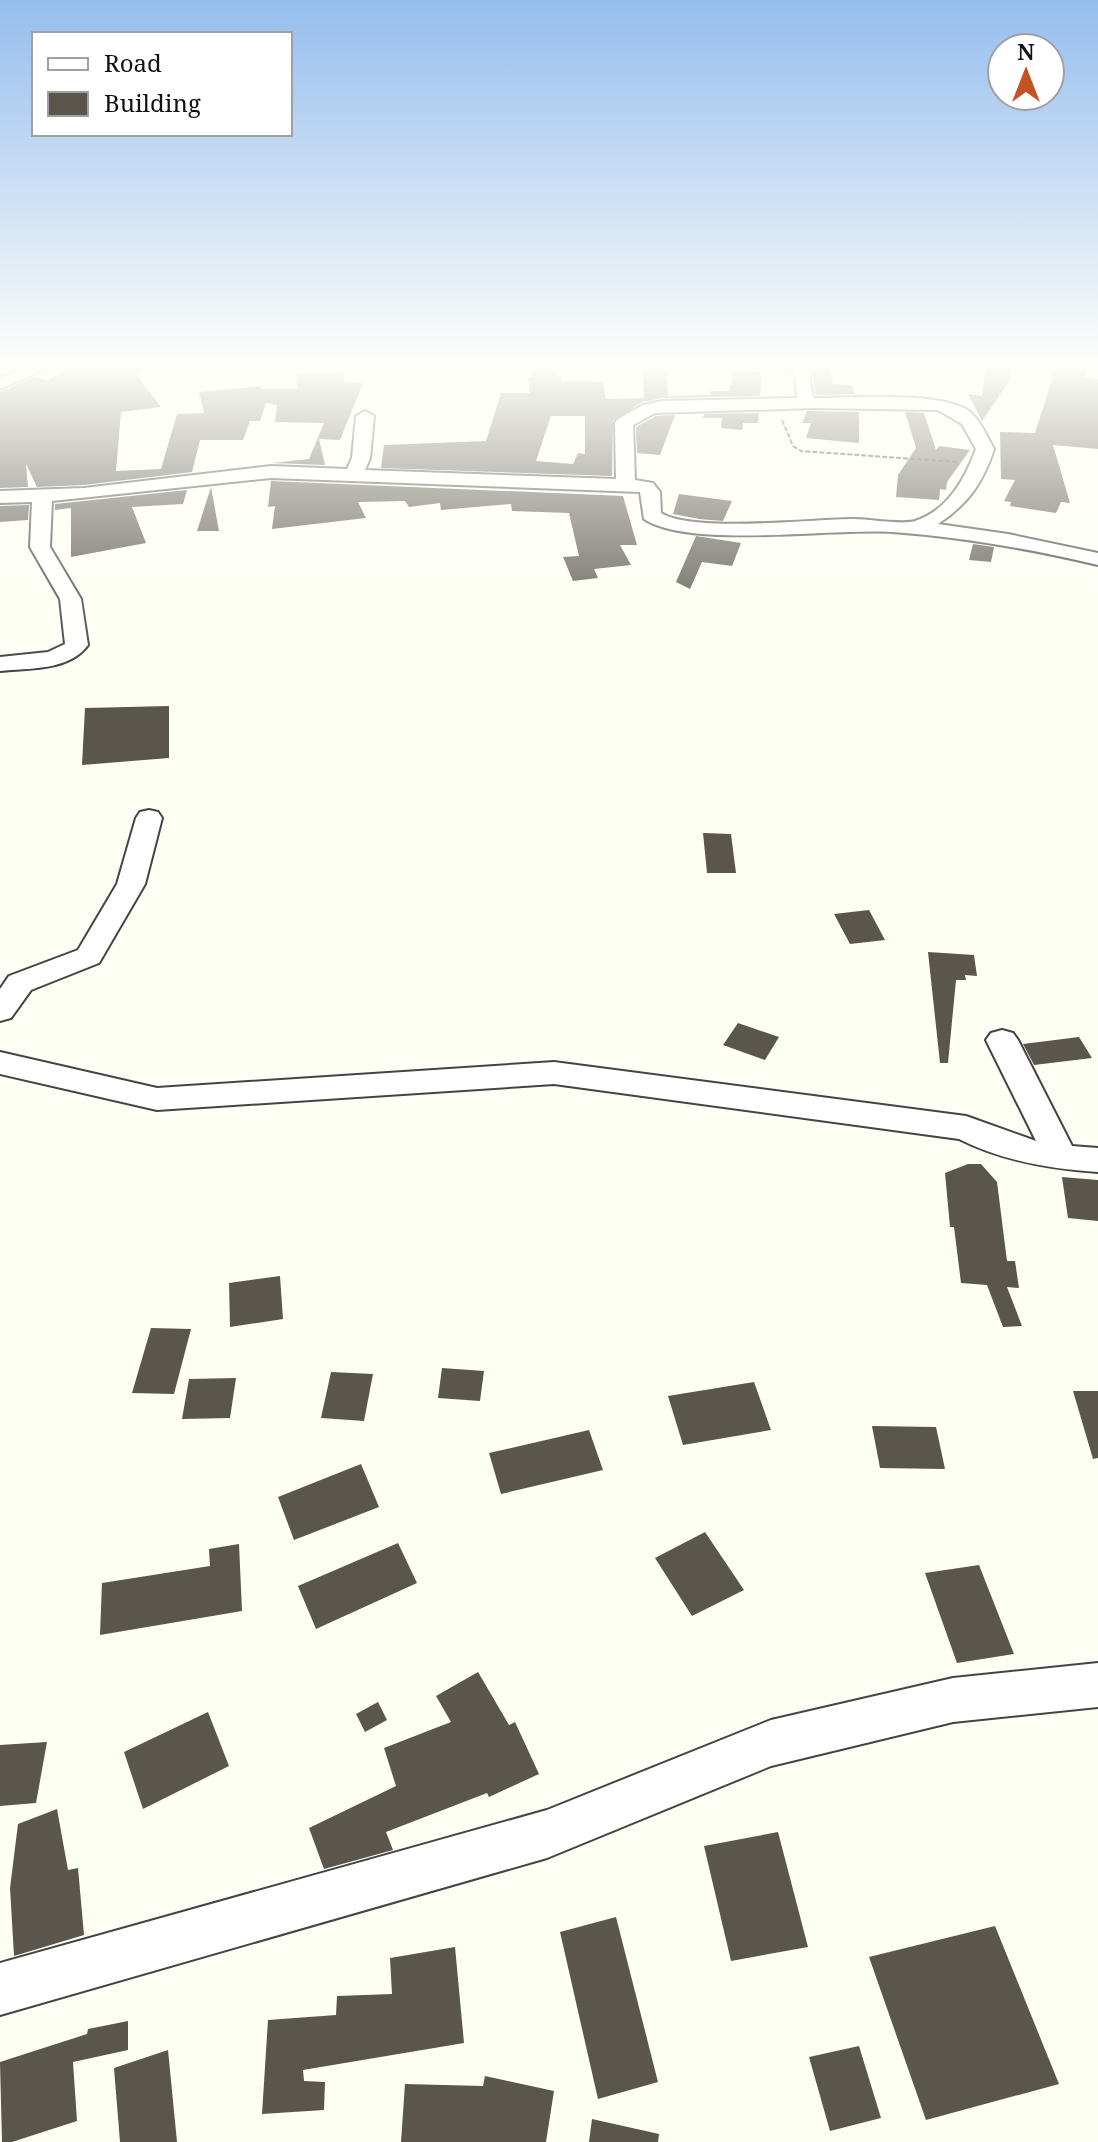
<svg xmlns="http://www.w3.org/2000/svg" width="1098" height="2142" viewBox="0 0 1098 2142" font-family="'Noto Serif',serif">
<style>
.building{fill:#5a564d;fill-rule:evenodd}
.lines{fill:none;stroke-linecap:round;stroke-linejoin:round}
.minor-casing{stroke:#444;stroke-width:4}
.path{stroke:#333;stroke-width:2;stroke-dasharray:5 2;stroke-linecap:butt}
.minor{fill:#fff;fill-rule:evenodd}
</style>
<rect width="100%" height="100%" fill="#fefff4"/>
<g class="building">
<path d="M68 364H151L135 373 161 407 121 412 116 471 161 469 177 414 204 413 199 392 261 386V389H297L296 374 343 372 344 382 363 383 340 440 319 439 325 465 272 463 309 459 324 423 275 422 277 405 266 403 260 421H250L243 440H200L192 472 84 485 37 487 26 464 28 487 0 488V392L34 377 48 380 68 369Z"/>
<path d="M805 364H829L833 384 852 385 855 394 816 395 812 372Z"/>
<path d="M986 364H1012L1010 380 982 421 968 394 982 396Z"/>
<path d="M1057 364H1090L1084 377 1098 379V449L1053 445 1070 503 1061 502 1056 513 1010 506 1011 502 1004 501 1015 480 1001 479 1000 432 1035 433Z"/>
<path d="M533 367H557V376H561L562 381 603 382 606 399 644 398 643 369H666L668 396 711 395 710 391H729L734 371 761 372 760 396 662 398 642 402 613 421 612 476 381 468 384 445 486 441 501 393H530L528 377H532ZM551 416H585V454L578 453 573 464 536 461Z"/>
<path d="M807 411 859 412V443L806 438 811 423H802Z"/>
<path d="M905 412 924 413 936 450 939 446 970 450 947 482 946 490 940 489 939 500 896 497 898 475 916 448Z"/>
<path d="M759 413 758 423H743L742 430 721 428 722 418H703L704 414Z"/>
<path d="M675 415 660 455 637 453 636 427 656 416Z"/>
<path d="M271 481 623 496 637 545H620L631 565 594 569 598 578 573 581 563 557 579 556 569 513 512 511 511 504 441 510 440 503 409 507 405 501 358 502 366 518 272 529 275 506 268 507Z"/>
<path d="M211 487 219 531H197Z"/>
<path d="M187 490 183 504 132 507 146 543 71 557V508L55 510V504Z"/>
<path d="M679 494 732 501 723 521 699 519 673 514Z"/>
<path d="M29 505 28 520 0 522V506Z"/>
<path d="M696 536 741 543 732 566 702 562 690 589 676 582Z"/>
<path d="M973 544 994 547 991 562 969 560Z"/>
<path d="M169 706V758L82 765 85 708Z"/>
<path d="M703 833 731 834 736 873H707Z"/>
<path d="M869 910 885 940 850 944 834 914Z"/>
<path d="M928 952 974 955 977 976 965 975 966 980H956L948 1063H940Z"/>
<path d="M738 1023 779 1037 765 1060 723 1045Z"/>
<path d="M1079 1037 1092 1058 1034 1065 1023 1044Z"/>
<path d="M968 1164H981L997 1182 1007 1261H1015L1019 1288 1007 1287 1022 1326 1003 1327 987 1285 961 1283 954 1227H950L945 1173Z"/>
<path d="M1062 1177 1098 1180V1221L1068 1218Z"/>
<path d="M280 1276 283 1319 230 1327 229 1283Z"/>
<path d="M151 1328 191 1329 174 1394 132 1393Z"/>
<path d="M442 1368 484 1371 480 1401 438 1398Z"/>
<path d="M331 1372 373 1374 364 1421 321 1418Z"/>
<path d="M236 1378 230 1418 182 1419 189 1379Z"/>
<path d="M754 1382 771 1430 683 1445 668 1396Z"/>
<path d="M1073 1391H1098V1458L1093 1459Z"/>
<path d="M872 1426 936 1427 945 1469 880 1468Z"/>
<path d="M589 1430 603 1470 501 1494 489 1453Z"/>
<path d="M361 1464 379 1507 294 1540 278 1497Z"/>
<path d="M705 1532 744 1590 692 1616 655 1558Z"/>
<path d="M398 1543 417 1583 316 1629 298 1586Z"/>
<path d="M239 1544 242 1611 100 1635 102 1583 210 1566 209 1549Z"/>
<path d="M979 1565 1014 1654 957 1663 925 1573Z"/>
<path d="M478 1672 509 1725 515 1722 539 1774 489 1797 487 1793 386 1832 393 1850 324 1869 309 1828 396 1786 384 1748 451 1722 436 1696Z"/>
<path d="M378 1702 387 1720 365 1732 356 1714Z"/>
<path d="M208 1712 229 1766 143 1809 124 1752Z"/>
<path d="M47 1742 36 1803 0 1806V1745Z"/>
<path d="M57 1809 68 1870 78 1868 84 1935 14 1956 10 1888 18 1824Z"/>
<path d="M778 1832 808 1947 731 1961 704 1846Z"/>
<path d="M616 1917 658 2082 598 2099 560 1932Z"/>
<path d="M995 1926 1059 2084 926 2120 869 1957Z"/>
<path d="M455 1947 464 2043 303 2070 304 2081 325 2082 324 2110 262 2114 268 2020 336 2015 337 1996 392 1994 390 1958Z"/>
<path d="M128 2021V2050L73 2062 77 2121 12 2142H2L0 2062 87 2034 88 2029Z"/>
<path d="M859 2046 881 2118 830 2131 809 2057Z"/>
<path d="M168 2050 177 2142H120L114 2068Z"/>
<path d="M485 2076 554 2091 546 2142H401L405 2084 483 2086Z"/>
<path d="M592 2119 659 2134 658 2142H589Z"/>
</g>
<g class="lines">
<g class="minor-casing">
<g id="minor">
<path d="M34 364H57L0 389V378Z"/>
<path d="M784 364C819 364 805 375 814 398 850 398 945 391 970 412 981 421 987 437 994 449 983 483 968 504 938 524L1008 534 1098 553V565C1030 549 962 537 892 532 833 528 689 549 644 519L640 492 271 478 52 501 50 547 81 599 88 645C69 671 29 668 0 671V657L48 652 65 644 60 599 30 547 32 502 0 503V491L84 488 271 466 347 469 352 458 356 416 365 411 374 416 370 458 365 470 616 479 615 423 618 419 643 405 662 401 797 398 795 375ZM814 408 938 410 962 424 976 449C965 479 948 510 915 521 902 525 869 519 854 519 811 519 693 533 661 513L660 492 653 483 635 480 633 425 655 413Z"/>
<path d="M149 810 158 812 162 818 145 884 99 963 31 990 11 1018 0 1021V989L9 976 78 950 117 884 136 818 140 812Z"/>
<path d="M1002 1030 1013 1033 1018 1040 1072 1146 1098 1148V1172C1050 1169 1003 1161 959 1139L554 1084 157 1110 0 1074V1052L157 1088 554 1062 966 1116 1036 1141 986 1040 991 1033Z"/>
<path d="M1098 1663V1707L953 1722 771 1766 547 1858 0 2015V1963L547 1810 771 1720 953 1678Z"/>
</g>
</g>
<path class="path" d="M782 420 793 446 801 451 958 462"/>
<use href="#minor" class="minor"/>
</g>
<linearGradient id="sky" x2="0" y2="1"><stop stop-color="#95bdee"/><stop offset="0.55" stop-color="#fffffa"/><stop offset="1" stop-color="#fffffa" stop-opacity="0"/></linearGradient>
<rect width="1098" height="664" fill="url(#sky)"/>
<rect x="32" y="32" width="260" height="104" fill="#ffffff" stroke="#a0a0a0" stroke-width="2"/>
<rect x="48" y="58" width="40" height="12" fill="#ffffff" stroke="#a0a0a0" stroke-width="2"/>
<text x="104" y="72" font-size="24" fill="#111111">Road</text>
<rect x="48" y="92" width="40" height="24" fill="#5a564d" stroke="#a0a0a0" stroke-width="2"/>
<text x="104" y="112" font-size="24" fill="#111111">Building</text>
<g transform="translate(1026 72)"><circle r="38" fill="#ffffff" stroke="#a0a0a0" stroke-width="2"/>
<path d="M0-6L14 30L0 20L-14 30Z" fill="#c55224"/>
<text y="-12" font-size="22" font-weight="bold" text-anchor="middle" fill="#111111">N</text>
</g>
</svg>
